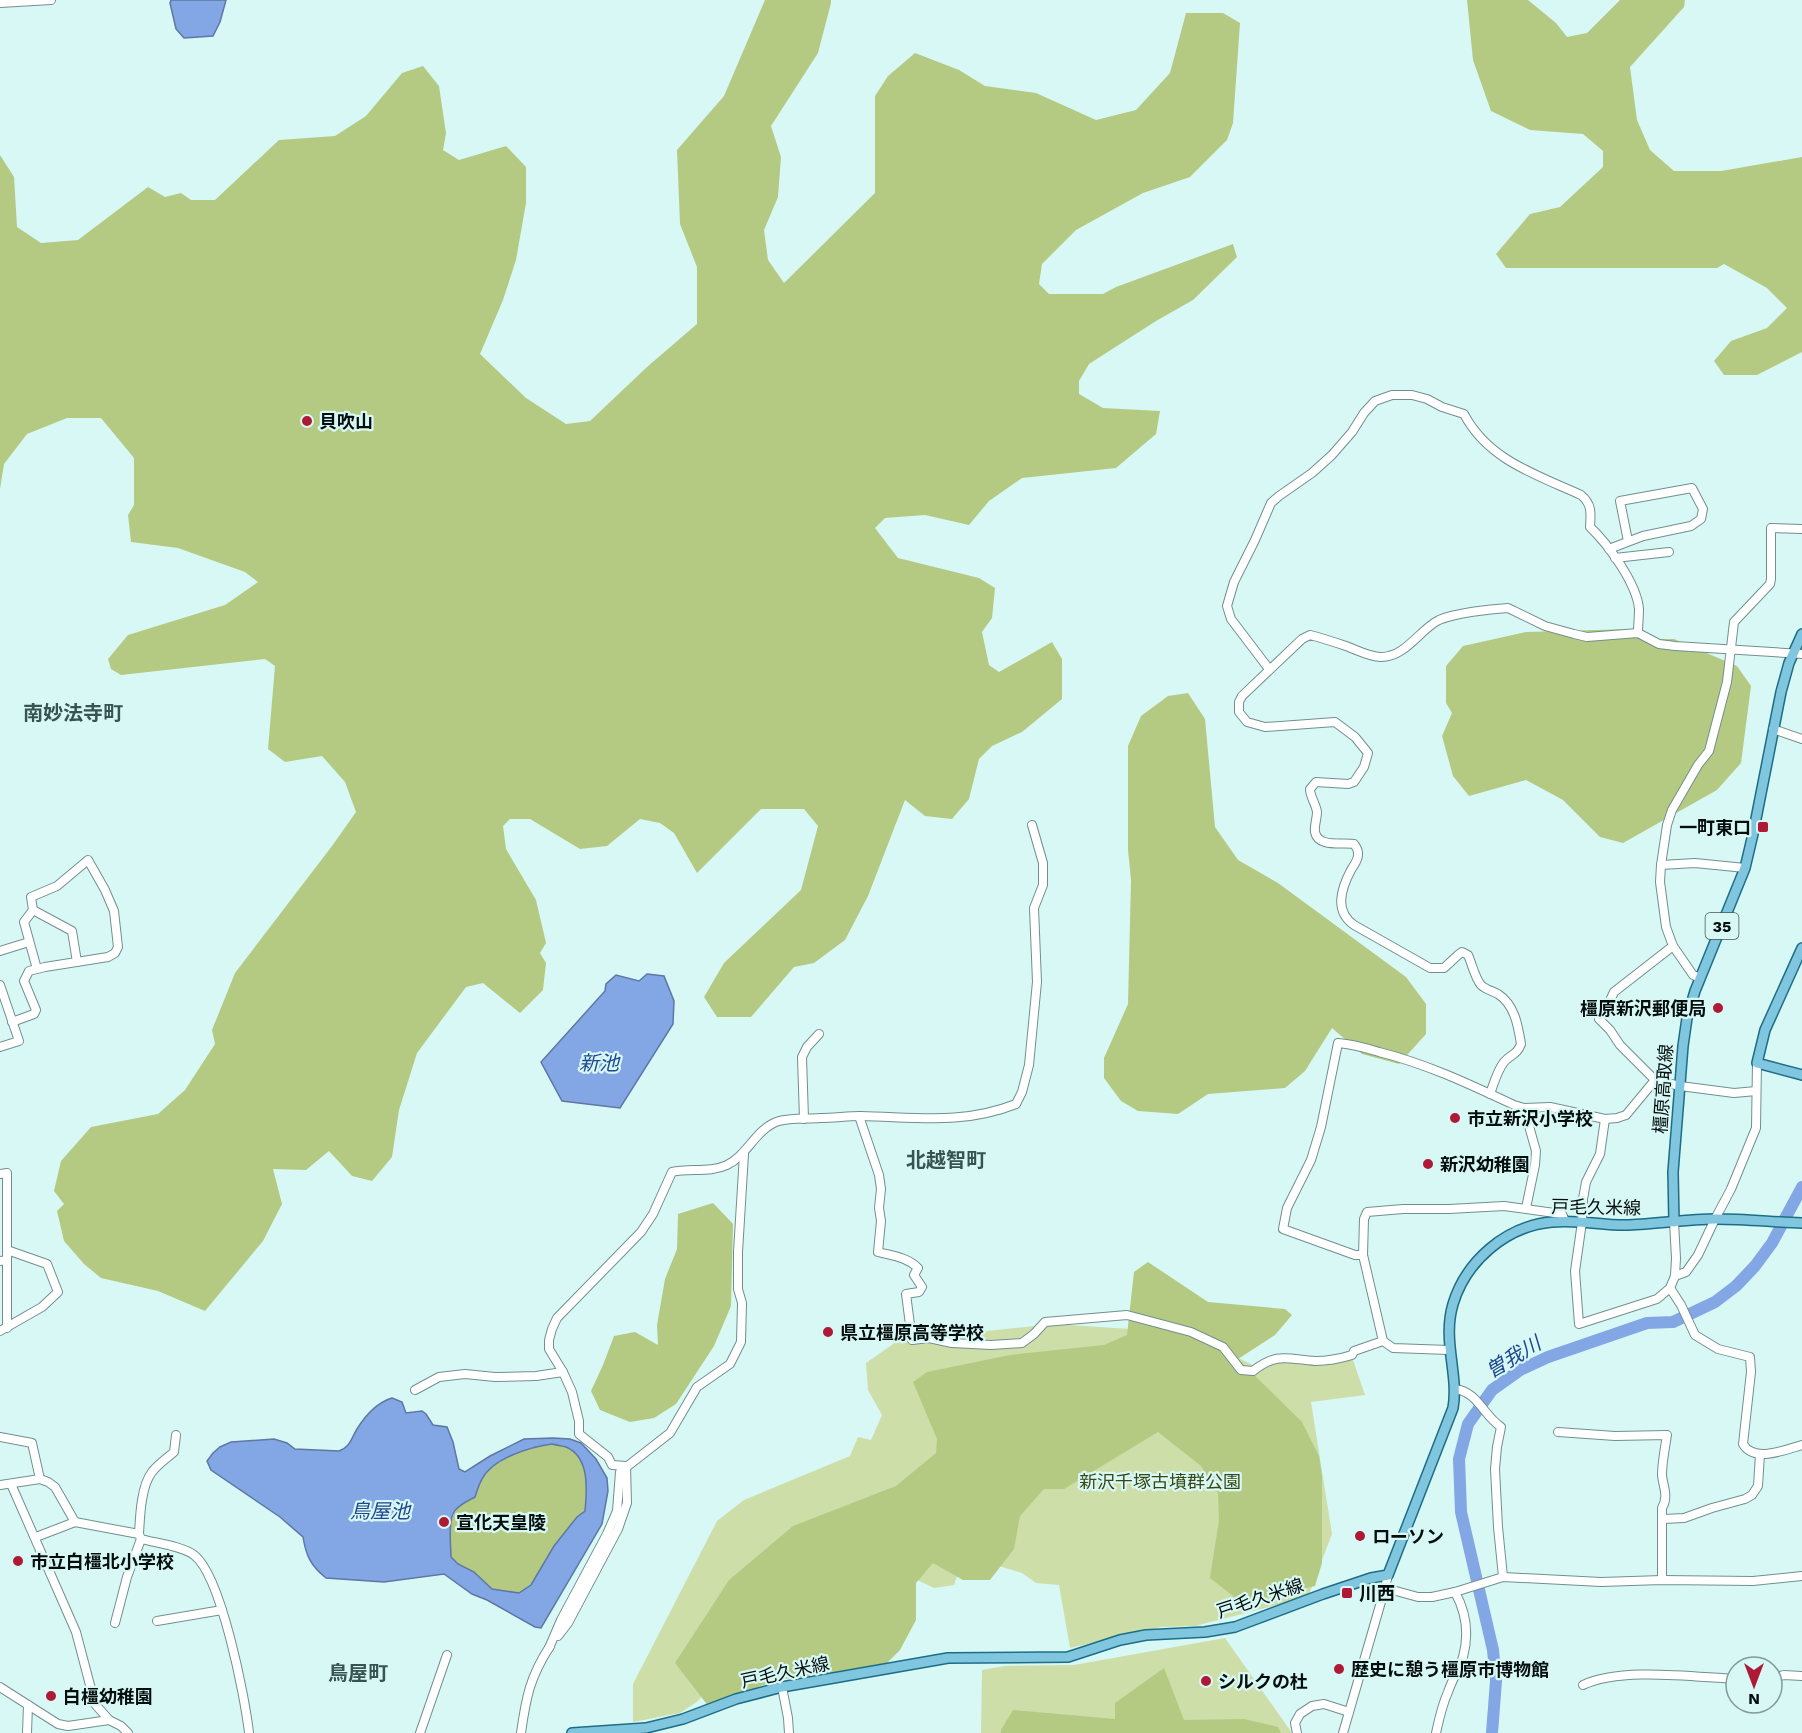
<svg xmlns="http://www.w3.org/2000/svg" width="1802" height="1733" viewBox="0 0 1802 1733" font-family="'Work Sans','Noto Sans JP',sans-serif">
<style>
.green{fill:#cddea9}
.forest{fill:#b4ca82}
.water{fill:#83a6e4;stroke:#5d78a4;stroke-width:1.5;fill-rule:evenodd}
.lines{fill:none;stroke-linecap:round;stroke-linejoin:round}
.river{stroke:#83a6e4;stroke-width:12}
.minor-casing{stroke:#728f8e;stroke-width:10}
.major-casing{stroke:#1e6d87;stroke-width:12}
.minor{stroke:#fff;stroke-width:8}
.major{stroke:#80c6df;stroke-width:9}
.poi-dot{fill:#ae1a36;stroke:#d8f8f6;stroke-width:2}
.labels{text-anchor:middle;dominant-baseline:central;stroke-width:4.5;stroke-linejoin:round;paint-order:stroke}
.shield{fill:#d8f8f6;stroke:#445453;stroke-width:1.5}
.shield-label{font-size:16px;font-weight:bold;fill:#040e0d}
.poi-label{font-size:18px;font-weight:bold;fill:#040e0d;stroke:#d8f8f6;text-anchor:start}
.street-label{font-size:18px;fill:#040e0d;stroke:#d8f8f6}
.park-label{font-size:18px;fill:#394711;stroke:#d8f8f6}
.neighbourhood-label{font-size:20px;font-weight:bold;fill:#385452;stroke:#d8f8f6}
.water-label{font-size:20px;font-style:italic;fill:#20468f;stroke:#d8f8f6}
</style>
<rect width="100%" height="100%" fill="#d8f8f6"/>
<g class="green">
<path d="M1054 1324 1191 1333 1256 1367 1276 1361 1353 1360 1365 1395 1311 1402 1332 1534 1308 1597 1195 1626 1161 1627 1070 1648 1059 1585 1036 1583 1022 1573 992 1564 962 1561 954 1585 934 1588 913 1578 721 1674 698 1701 680 1713 633 1722V1684L717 1521 744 1500 850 1456 858 1437 871 1440 882 1415 868 1390 866 1363 899 1340Z"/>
<path d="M1225 1638 1292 1733H981L982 1670 1005 1666 1074 1665Z"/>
</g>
<g class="forest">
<path d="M765 0H831V3L818 53 771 126 781 157 778 197 764 230 768 260 784 283 875 193V96L888 76 915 53 959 70 985 86 1036 93 1096 120 1136 110 1170 73 1186 13H1223L1240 23 1233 123 1227 140 1190 177 1143 193 1076 230 1042 264 1039 284 1049 294H1103L1116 287 1233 244 1237 257 1193 300 1156 321 1089 364 1079 381V394L1103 408 1160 411 1156 434 1116 468 1022 478 989 501 969 525 925 515 885 518 875 528 898 558 979 578 995 588 992 618 982 632 989 665 999 672 1052 642 1062 659V699L1022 732 992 746 979 759 969 799 952 819 925 816 905 800 868 896 845 940 814 963 794 967 751 1017H717L704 997 724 963 801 890 818 826 804 809H761L697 873 674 833 660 823 640 819 607 846 580 849 530 819H510L503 826 506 849 536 900 546 943 540 953 546 963 543 990 520 1013 483 983 466 987 417 1053 399 1110 392 1157 372 1181 352 1176 329 1151 306 1170 273 1169 282 1204 263 1241 205 1311 158 1291 101 1278 84 1264 64 1241 57 1211 64 1204 54 1191 61 1161 91 1127 158 1114 185 1090 215 1044 212 1030 235 973 332 846 356 812 345 782 322 756 285 762 268 749 275 666 265 659 121 675 111 669 108 659 128 635 225 605 258 582 245 572 178 548 131 542 128 515 134 505V458L101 418H67L27 434 4 464 0 489V155L14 177 17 227 41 243 78 240 148 187 165 197 181 193 191 200H215L279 140 335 136 366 116 402 73 423 66 439 86 446 133 443 150 459 160 506 146 526 167V203L516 260 503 300 480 354 526 398 566 424 590 421 647 367 697 324V267L680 224 677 150 724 96Z"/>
<path d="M1467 0H1528L1556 23 1567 37 1587 33 1620 0H1685L1684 7 1630 67 1637 120 1650 150 1674 171H1721L1802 157V352L1757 375H1724L1714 361 1731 341 1767 328 1787 308 1767 288 1724 264 1717 268H1506L1496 254 1530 214 1560 207 1603 167V151L1583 134 1530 130 1491 111 1473 60Z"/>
<path d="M1630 629 1650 639H1674L1737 666 1751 686 1741 763 1717 790 1623 843 1600 837 1563 800 1526 780 1469 796 1453 776 1442 736 1452 713 1446 703V666L1463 646 1526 632Z"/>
<path d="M1188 693 1205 719 1215 827 1238 860 1278 883 1406 977 1426 1004V1034L1399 1064 1362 1054 1332 1028 1305 1071 1285 1088 1208 1094 1178 1114 1138 1111 1121 1101 1104 1078V1058L1128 1004 1131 880 1128 850V746L1141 716 1168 696Z"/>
<path d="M713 1203 733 1224 731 1306 714 1346 676 1404 654 1418 630 1422 600 1410 591 1391 603 1365 614 1336 635 1332 658 1345 657 1325 665 1279 677 1249 678 1214Z"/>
<path d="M1148 1262 1208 1302 1285 1309 1292 1315 1275 1335 1238 1359 1302 1422 1319 1456 1322 1476V1563L1315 1586 1242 1603 1210 1578 1219 1520 1218 1493 1201 1466 1158 1432 1064 1489H1044L1020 1516 1014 1549 990 1580H963L933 1563 916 1583V1620L900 1650 883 1667 776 1680 709 1707 675 1663 729 1580 793 1526 896 1486 936 1453 937 1439 913 1382 927 1372 1010 1355 1104 1345 1127 1335 1134 1272Z"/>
<path d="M552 1444C556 1445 562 1446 566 1447 590 1457 587 1490 585 1511L577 1517 554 1546 531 1585 519 1593 492 1589 474 1572 458 1564 451 1557C451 1540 446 1517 461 1505 466 1501 473 1499 476 1495 479 1489 479 1482 483 1477 496 1458 530 1447 552 1444Z"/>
<path d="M1164 1668 1184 1720 1244 1719 1278 1727 1281 1733H1001V1730L1013 1710 1115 1719V1703Z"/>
</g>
<g class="water">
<path d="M171 0H226L220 22 213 36 184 38 176 29 170 3Z"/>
<path d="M647 974 664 976 674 1001 673 1024 620 1108 562 1101 541 1062 605 991 606 984 616 975 639 981Z"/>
<path d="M392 1398 402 1402 406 1413 422 1411 426 1414 433 1425 447 1427 453 1442 459 1469 465 1472 490 1456 524 1439 553 1438 570 1439 581 1443 596 1459 607 1478 608 1491 602 1524 541 1628 535 1627 487 1600 472 1594 444 1574 384 1582 326 1578C311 1566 306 1556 303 1537L280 1517 211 1470 207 1461 213 1453 220 1447 231 1442 274 1439 287 1443 295 1449 339 1451C350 1447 351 1439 357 1429 365 1416 376 1403 392 1398ZM552 1444C556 1445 562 1446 566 1447 590 1457 587 1490 585 1511L577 1517 554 1546 531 1585 519 1593 492 1589 474 1572 458 1564 451 1557C451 1546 448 1524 453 1514 456 1506 468 1501 475 1497 477 1491 479 1484 482 1479 493 1458 530 1447 552 1444Z"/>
</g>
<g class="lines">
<path class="river" d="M1492 1733 1496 1681 1493 1650 1461 1512 1459 1459 1468 1424 1492 1390 1520 1370 1548 1357 1647 1323 1673 1322 1715 1302 1736 1286 1755 1266 1772 1243 1802 1187"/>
<g class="minor-casing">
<g id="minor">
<path d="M0 3 51 0"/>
<path d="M1609 549 1643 536 1691 526 1701 519 1703 509 1692 488 1620 501 1628 541"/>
<path d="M1615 558 1669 552"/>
<path d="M1269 669 1231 619 1227 606 1234 582 1255 540 1271 503 1279 496 1312 473 1332 455 1352 432 1364 413 1375 401 1392 395H1412L1427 399 1442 407 1464 414C1488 460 1537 475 1581 495 1592 504 1591 513 1590 527 1608 544 1637 584 1639 609 1639 617 1638 625 1638 633"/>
<path d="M1773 729 1802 739"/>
<path d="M1661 865 1695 863 1745 868"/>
<path d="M33 910 72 931 77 962"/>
<path d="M1673 946 1614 992 1606 1009 1599 1019 1610 1030 1620 1045 1655 1080 1680 1086 1734 1093 1756 1091"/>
<path d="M0 951 29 942"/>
<path d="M1700 978 1693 975 1682 959 1673 946 1666 927 1660 882 1661 865 1667 825 1672 810 1698 765 1709 751 1727 682 1734 622 1770 584 1771 579V528L1802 529"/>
<path d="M0 985 19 1041 0 1047"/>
<path d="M12 1022 34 1014 36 1010 24 981 29 971 45 967 108 957 115 953 118 947 114 911 105 890 88 860 57 886 31 897 33 910 24 922 37 969"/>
<path d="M1490 1094C1494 1083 1497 1071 1504 1062 1511 1054 1517 1055 1521 1044 1518 1026 1515 1005 1498 994 1493 991 1486 990 1481 985 1475 978 1472 964 1468 955L1462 952 1458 955 1444 968H1430L1354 925C1334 911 1341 889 1351 870 1354 865 1359 859 1358 853 1358 849 1356 847 1354 844 1342 842 1318 848 1315 832 1314 825 1317 819 1317 812 1316 804 1310 797 1310 789L1316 782 1348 784 1354 782 1364 767 1368 753 1355 737 1335 722 1265 727 1247 722 1239 712V702L1242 696 1302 639 1310 635C1322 638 1334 642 1346 646 1357 650 1369 657 1381 657 1406 657 1420 629 1439 620 1455 613 1490 609 1508 608L1545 626 1574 634 1587 637 1638 633 1659 644 1675 646 1802 654"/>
<path d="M1524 1108 1536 1151 1535 1165 1526 1208"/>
<path d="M859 1116 879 1175 881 1189 879 1208 881 1221 878 1252C893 1256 907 1257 918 1268L914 1275 922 1287 919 1292 906 1294 912 1340 929 1338 952 1343 991 1345 1022 1343 1034 1334 1045 1322 1127 1315 1191 1332 1223 1347 1241 1370 1253 1371C1277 1352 1287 1359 1315 1361 1328 1361 1339 1359 1352 1355L1354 1351 1383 1341"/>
<path d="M804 1119 802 1057 807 1047 819 1034"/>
<path d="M1605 1119 1600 1154 1586 1182 1583 1199 1582 1222 1575 1271 1579 1324 1657 1299 1670 1288 1675 1276 1676 1258 1674 1222"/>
<path d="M0 1174 7 1173V1260L0 1261"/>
<path d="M1363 1255H1355L1283 1229 1287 1208 1311 1160 1321 1127 1338 1043C1353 1044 1366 1048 1379 1052 1427 1064 1469 1084 1514 1105L1524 1108 1550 1107 1605 1119 1617 1118 1626 1115 1655 1080"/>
<path d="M7 1260V1328"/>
<path d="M1675 1276 1686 1272 1698 1255 1715 1219 1731 1189 1756 1128 1757 1063"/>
<path d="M1670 1288 1681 1305 1695 1335 1718 1349 1750 1357 1751 1372 1743 1444C1754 1463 1785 1450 1802 1445"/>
<path d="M0 1331 42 1307 58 1292 47 1264 7 1250"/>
<path d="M1449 1350 1393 1348 1383 1341 1363 1255 1364 1219 1367 1212 1403 1209H1449L1504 1206 1562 1214 1565 1221"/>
<path d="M1455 1389C1478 1392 1483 1415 1501 1427L1497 1447 1495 1469 1498 1527 1503 1577"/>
<path d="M415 1390 439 1377 465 1374 495 1377 536 1376 563 1372"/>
<path d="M1558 1432 1615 1436 1667 1435C1665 1448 1662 1462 1662 1475 1663 1487 1669 1496 1662 1508V1580"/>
<path d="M0 1437 32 1443 40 1479"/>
<path d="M626 1466 612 1465 608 1457 579 1434V1421L572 1392 563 1372 549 1349V1340L552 1329 557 1318 641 1232 653 1214 672 1172C690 1168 710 1173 727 1165 748 1155 756 1128 779 1121 789 1118 808 1119 820 1118 834 1118 847 1116 861 1116 916 1117 963 1125 1016 1104L1022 1092 1029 1065 1037 982 1034 908 1043 885V863L1032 825"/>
<path d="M11 1484 76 1632 95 1704 109 1720 121 1726 128 1733"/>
<path d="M0 1485 40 1479 48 1482 55 1487 75 1522 139 1534 141 1539C156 1543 182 1546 194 1555 221 1575 245 1697 249 1733"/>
<path d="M1663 1519 1684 1518 1712 1508 1745 1499 1752 1495 1758 1486 1760 1454"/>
<path d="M139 1534C140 1516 141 1486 152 1472 158 1464 167 1458 174 1452L176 1435"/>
<path d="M36 1537 75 1522"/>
<path d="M1385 1588 1418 1597H1432L1455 1592 1503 1577 1601 1582 1662 1580 1753 1581 1802 1576"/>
<path d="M157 1621 222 1610"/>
<path d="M115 1623 127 1577 141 1539"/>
<path d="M558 1636 568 1623 618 1529 627 1503 626 1466"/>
<path d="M549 1648 561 1620 607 1534 617 1511 620 1472 670 1433 697 1387 730 1364 741 1342 742 1303 738 1289V1252L744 1154"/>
<path d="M1772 1678 1784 1675 1802 1676"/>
<path d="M1583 1685C1620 1667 1693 1677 1736 1679"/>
<path d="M0 1687 58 1724 68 1726 109 1720"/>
<path d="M782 1687 788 1718 789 1733"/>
<path d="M27 1733 28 1705"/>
<path d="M420 1733 447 1655"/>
<path d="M521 1733C526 1697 530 1677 550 1646"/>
<path d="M1297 1733 1295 1723 1300 1714 1312 1706 1324 1704 1349 1712"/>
<path d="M1343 1733 1385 1588 1388 1575"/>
<path d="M1436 1733C1439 1719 1442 1705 1448 1692 1452 1680 1459 1669 1463 1657 1469 1635 1466 1612 1455 1592"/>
</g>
</g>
<g class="major-casing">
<g id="major">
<path d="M1802 948 1765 1030 1757 1063 1802 1075"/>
<path d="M1674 1222 1673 1172 1683 1046 1687 1018 1695 991 1745 868 1753 834 1781 692 1789 663 1802 634"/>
<path d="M572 1733 646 1728 683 1719 736 1699 782 1687 948 1658 1068 1657 1120 1640 1146 1635 1205 1632 1235 1627 1323 1594 1371 1578 1388 1575 1453 1408C1459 1374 1442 1341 1453 1304 1466 1261 1506 1226 1552 1222 1578 1219 1604 1226 1629 1225 1658 1224 1687 1219 1716 1219 1744 1219 1773 1222 1802 1223"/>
</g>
</g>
<use href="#minor" class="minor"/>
<use href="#major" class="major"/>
</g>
<g class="poi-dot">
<circle cx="307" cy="421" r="6"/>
<rect x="1757" y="821" width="12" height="12" rx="3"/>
<circle cx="1718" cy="1008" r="6"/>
<circle cx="1455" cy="1118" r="6"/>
<circle cx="1428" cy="1164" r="6"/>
<circle cx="828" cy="1332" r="6"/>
<circle cx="444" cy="1522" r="6"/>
<circle cx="1360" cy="1536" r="6"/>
<circle cx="18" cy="1561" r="6"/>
<rect x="1341" y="1587" width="12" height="12" rx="3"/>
<circle cx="1339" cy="1669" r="6"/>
<circle cx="1206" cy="1681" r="6"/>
<circle cx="51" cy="1696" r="6"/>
</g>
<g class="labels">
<rect class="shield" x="1705.5" y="913" width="33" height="26" rx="4.5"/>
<g class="shield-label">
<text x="1722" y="926">35</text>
</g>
<g class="poi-label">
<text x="319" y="421">貝吹山</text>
<text x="1751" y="827" text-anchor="end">一町東口</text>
<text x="1706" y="1008" text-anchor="end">橿原新沢郵便局</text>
<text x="1467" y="1118">市立新沢小学校</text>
<text x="1440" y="1164">新沢幼稚園</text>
<text x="840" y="1332">県立橿原高等学校</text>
<text x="456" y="1522">宣化天皇陵</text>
<text x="1372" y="1536">ローソン</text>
<text x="30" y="1561">市立白橿北小学校</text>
<text x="1359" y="1593">川西</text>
<text x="1351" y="1669">歴史に憩う橿原市博物館</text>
<text x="1218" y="1681">シルクの杜</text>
<text x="63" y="1696">白橿幼稚園</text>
</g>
<g class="street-label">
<text transform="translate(1663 1089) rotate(-86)">橿原高取線</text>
<text transform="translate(1596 1207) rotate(1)">戸毛久米線</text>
<text transform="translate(1260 1598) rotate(-18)">戸毛久米線</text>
<text transform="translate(785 1672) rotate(-12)">戸毛久米線</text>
</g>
<g class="park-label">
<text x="1160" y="1481">新沢千塚古墳群公園</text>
</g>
<g class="neighbourhood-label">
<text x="73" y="713">南妙法寺町</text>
<text x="946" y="1160">北越智町</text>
<text x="358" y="1673">鳥屋町</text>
</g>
<g class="water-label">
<text x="599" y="1063">新池</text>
<text transform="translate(1513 1357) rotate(-31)">曽我川</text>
<text x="380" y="1511">鳥屋池</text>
</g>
</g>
<g transform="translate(1754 1685) rotate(180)"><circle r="28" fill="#d8f8f6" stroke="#839a99" stroke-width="1.5"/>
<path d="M0-4.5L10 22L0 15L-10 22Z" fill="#ae1a36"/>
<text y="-9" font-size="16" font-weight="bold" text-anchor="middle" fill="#040e0d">N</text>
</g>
</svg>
